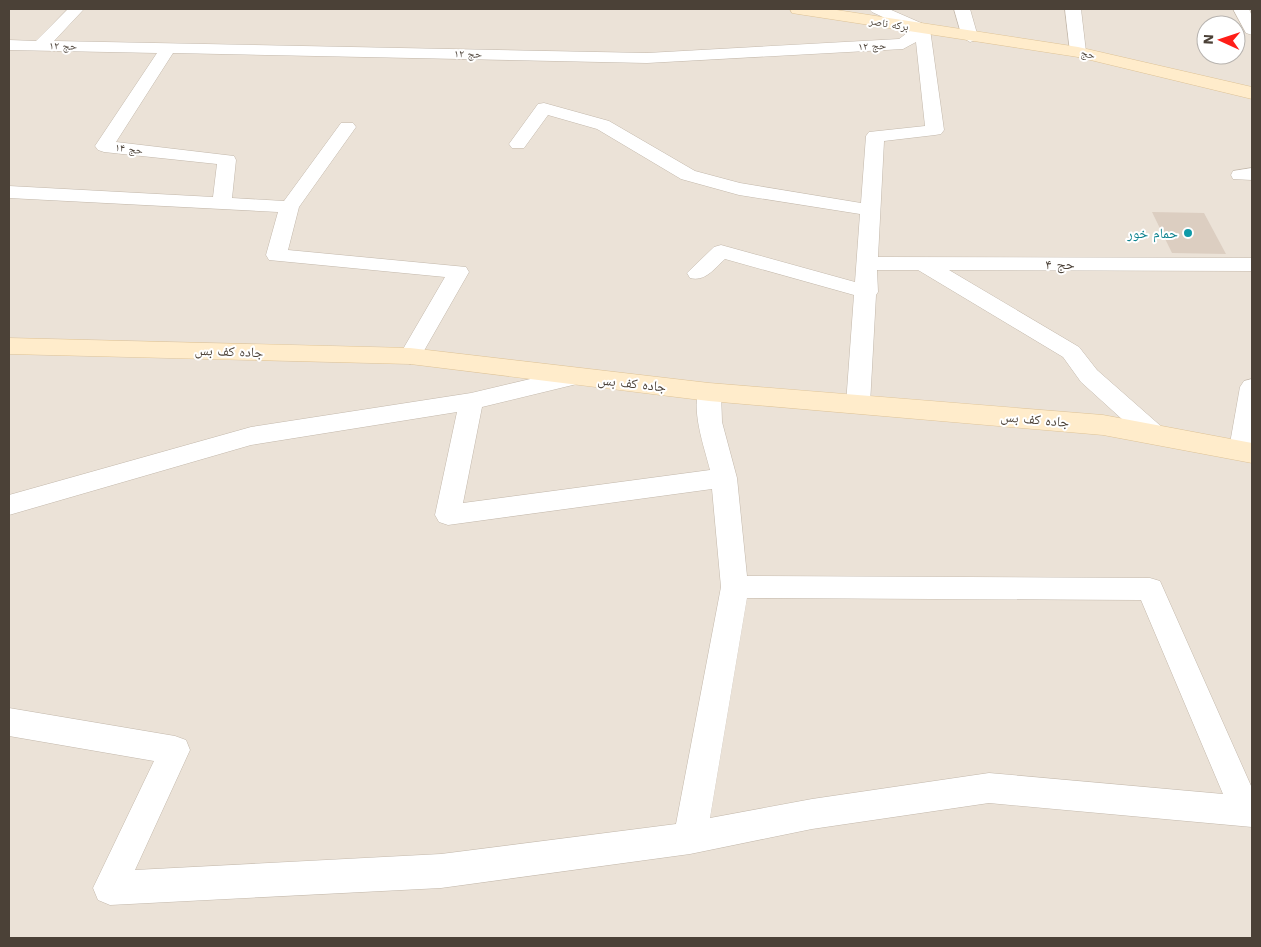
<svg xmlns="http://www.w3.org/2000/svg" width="1261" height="947" viewBox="0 0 1261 947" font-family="'Work Sans','Noto Naskh Arabic',sans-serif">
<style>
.residential{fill:#ebe2d7;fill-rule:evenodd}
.building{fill:#dccec1}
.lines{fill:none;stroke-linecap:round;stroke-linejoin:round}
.street-casing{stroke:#c3b8ab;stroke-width:1}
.secondary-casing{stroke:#dec397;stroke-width:1}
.street{fill:#fff;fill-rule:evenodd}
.secondary{fill:#ffeccb;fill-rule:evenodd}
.culture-dot{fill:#0f9aa8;stroke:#fff;stroke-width:2}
.labels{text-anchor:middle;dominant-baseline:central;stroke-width:4;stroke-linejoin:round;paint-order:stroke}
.far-street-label{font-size:11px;fill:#4b4137;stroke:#fff}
.culture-label{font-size:14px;fill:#0d838f;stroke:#fff;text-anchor:end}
.street-label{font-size:14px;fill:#4b4137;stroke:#fff}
</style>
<rect width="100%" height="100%" fill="#f6f1ea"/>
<path class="residential" d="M9 9H1252V938H9ZM1206 25H1236V55H1206Z"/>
<path class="building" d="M1152 212 1204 213 1226 254 1172 253Z"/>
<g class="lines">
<g class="street-casing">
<g id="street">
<path d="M68 9H84L54 41 647 53 899 39 911 30 872 12 869 9H889L928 26 930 29 944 130 941 134 935 135 884 141 878 257 1252 258V271L949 270 1079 347 1097 370 1163 428 1166 434 1163 440 1154 443 1145 440 1081 382 1063 357 918 270H877L878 292 876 295 870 404 866 410 858 412 850 410 846 404 854 295 725 259C714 269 705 282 690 278L687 273 714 247 721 245 855 282 860 214 739 195 681 179 597 129 548 115 524 148H512L509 144 538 104 544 103 609 121 695 171 740 183 861 203 866 136 869 132 925 126 916 42 903 49 647 63 173 53 116 142 234 156 236 160 232 198 284 201 341 123H353L356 127 299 207 288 250 466 267 469 272 421 356 418 361 410 364 402 361 399 356 445 277 269 260 266 255 278 212 9 198V186L213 197 217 164 104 152 98 150 95 146 157 53 9 50V40L36 41Z"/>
<path d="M954 9H970L978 37 976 40 970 42 962 37Z"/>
<path d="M1065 9H1081L1086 52 1084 55 1078 57 1070 52Z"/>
<path d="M1233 9H1249L1252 16V35L1246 33Z"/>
<path d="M1252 168V180L1233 179 1231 175 1233 171Z"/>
<path d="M573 369 581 371 585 377 581 383 482 407 463 503 710 470C705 449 689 406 701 386L709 384 717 386 721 392 722 422 737 478 747 576 1150 578 1160 581 1252 788V827L989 803 812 829 690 854 441 888 110 905 98 900 93 888 154 761 9 736V708L175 736 186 740 190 750 135 870 441 854 676 824 721 587 712 489 448 525 439 522 435 515 457 412 251 445 9 515V495L251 427 471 393ZM747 598 1141 600 1223 794 989 773 812 799 710 818Z"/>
<path d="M1252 379V451L1250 455 1241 458 1232 455 1229 449 1240 387 1244 381Z"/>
</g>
</g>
<g class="secondary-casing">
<g id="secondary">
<path d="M790 9H830L1078 47 1252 87V99L1078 57 798 14 792 13Z"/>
<path d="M9 338 410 348 709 383 1103 415 1252 443V463L1103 435 709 401 410 364 9 354Z"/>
</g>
</g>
<use href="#street" class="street"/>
<use href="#secondary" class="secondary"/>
</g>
<circle class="culture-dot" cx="1188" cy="233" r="5"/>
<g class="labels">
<g class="far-street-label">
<text transform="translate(889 24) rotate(9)">برکه ناصر</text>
<text transform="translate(63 46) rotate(1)">حج ۱۲</text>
<text transform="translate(872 46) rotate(-3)">حج ۱۲</text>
<text transform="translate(468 54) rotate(1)">حج ۱۲</text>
<text transform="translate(1088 54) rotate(12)">حج</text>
<text transform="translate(129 149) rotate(7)">حج ۱۴</text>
</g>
<g class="culture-label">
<text x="1178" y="233">حمام خور</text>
</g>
<g class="street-label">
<text x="1060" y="264">حج ۴</text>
<text transform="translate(229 351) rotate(2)">جاده کف بس</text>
<text transform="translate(632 383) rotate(6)">جاده کف بس</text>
<text transform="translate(1035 419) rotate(5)">جاده کف بس</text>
</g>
</g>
<rect width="1261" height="947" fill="none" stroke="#4b4137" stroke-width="20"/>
<g transform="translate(1221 40) rotate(273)"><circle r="24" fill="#ffffff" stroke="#b7b3af"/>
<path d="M0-4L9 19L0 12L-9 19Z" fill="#ff1e18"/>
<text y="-8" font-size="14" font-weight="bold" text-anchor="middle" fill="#4b4137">N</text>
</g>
</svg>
